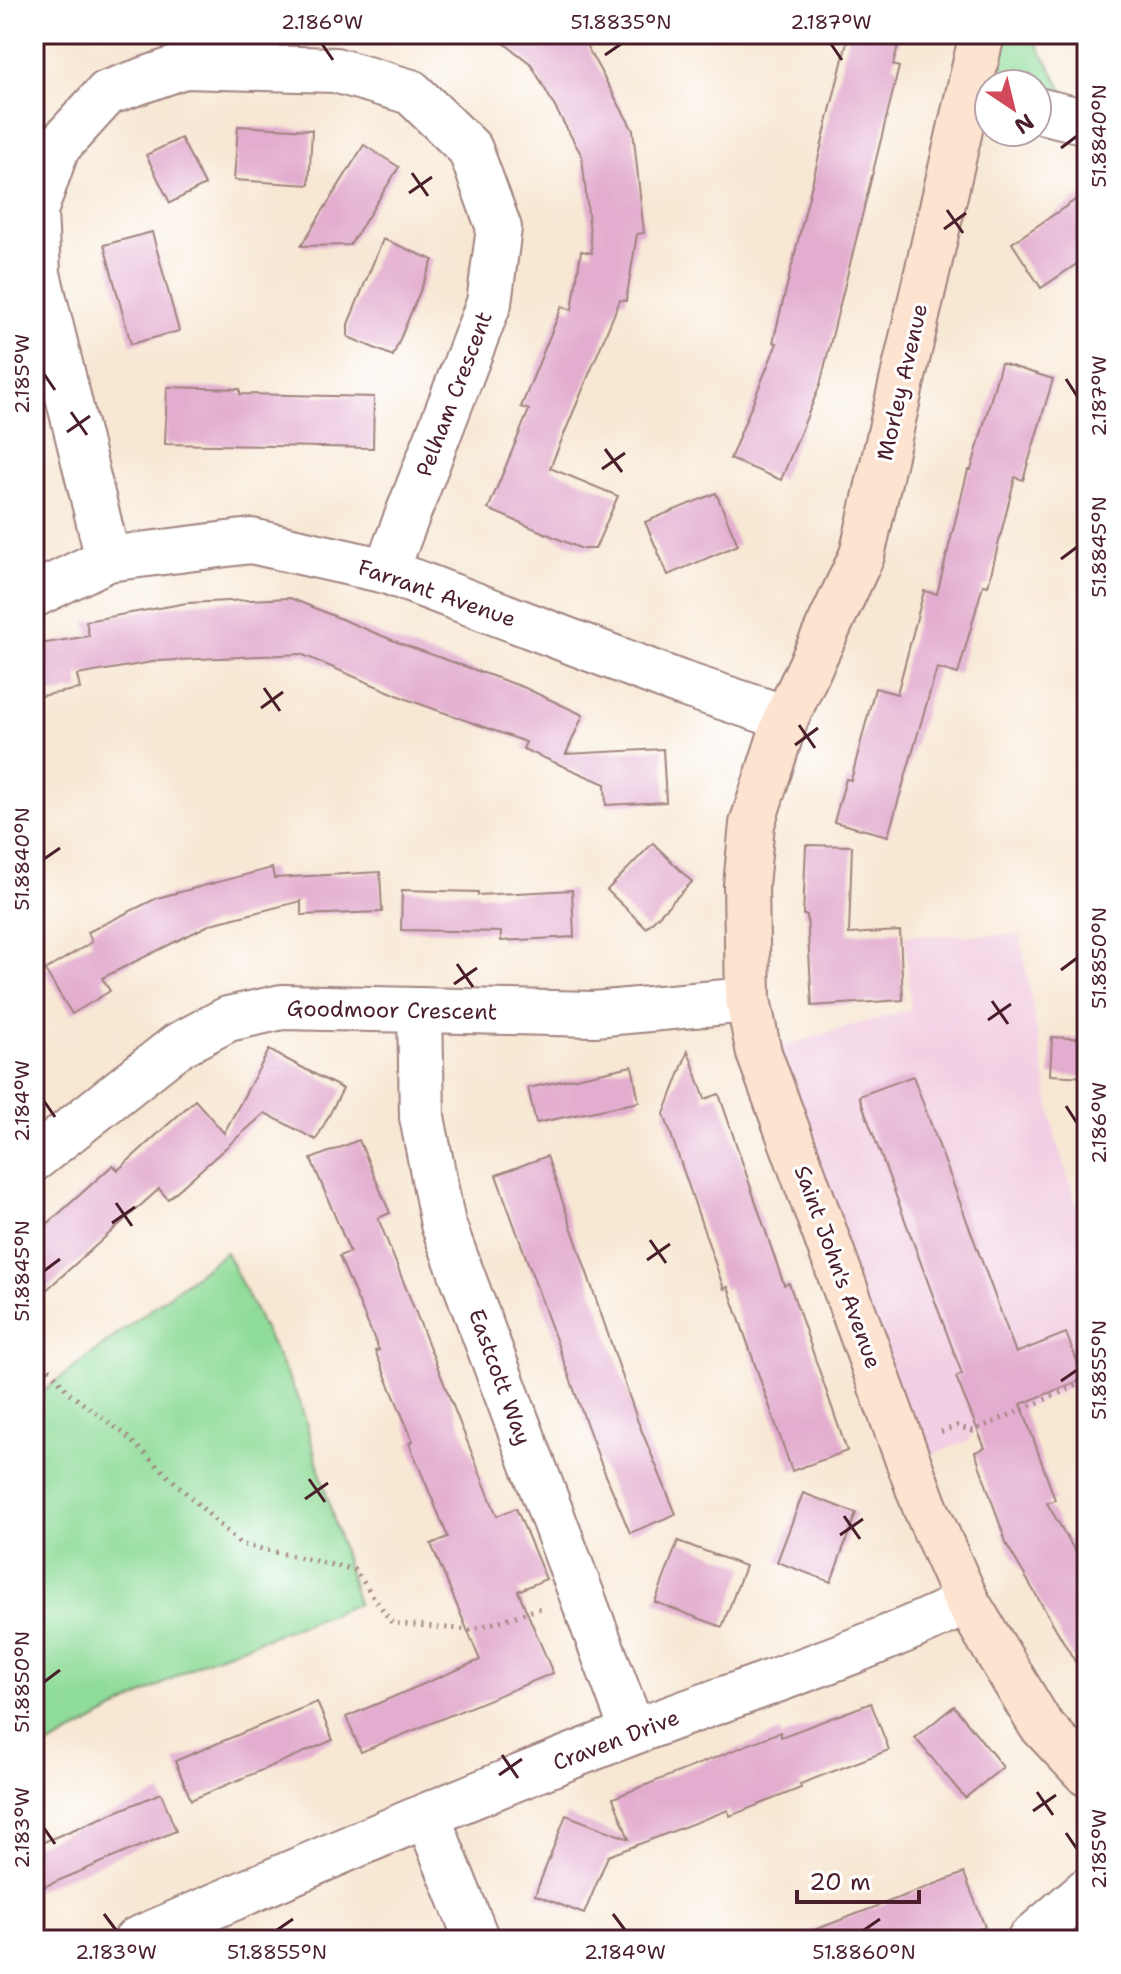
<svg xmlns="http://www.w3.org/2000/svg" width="1121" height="1974" viewBox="0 0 1121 1974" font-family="'Shantell Sans',sans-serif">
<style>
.built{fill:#f2cfe2}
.green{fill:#8fdc99;stroke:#6c7e62;stroke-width:2}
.building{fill:#e3adcf}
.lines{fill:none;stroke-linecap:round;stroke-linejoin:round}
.street-casing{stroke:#a0837f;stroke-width:48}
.secondary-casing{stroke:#a0837f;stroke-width:48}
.path{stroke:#a0837f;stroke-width:5;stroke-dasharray:2 6;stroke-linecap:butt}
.street{stroke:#fff;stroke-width:44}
.secondary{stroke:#fde4d0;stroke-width:44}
.ticks{fill:none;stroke:#4a1f2b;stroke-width:3}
.labels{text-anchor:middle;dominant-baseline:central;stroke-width:6;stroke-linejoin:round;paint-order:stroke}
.street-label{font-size:22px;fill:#4a1f2b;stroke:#fff}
.neatline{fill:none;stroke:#4a1f2b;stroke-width:3}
.ticks-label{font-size:20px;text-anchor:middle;fill:#4a1f2b}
</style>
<rect width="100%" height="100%" fill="#fff"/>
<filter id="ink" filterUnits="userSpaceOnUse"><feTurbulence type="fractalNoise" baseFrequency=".0125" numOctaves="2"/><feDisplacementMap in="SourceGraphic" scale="16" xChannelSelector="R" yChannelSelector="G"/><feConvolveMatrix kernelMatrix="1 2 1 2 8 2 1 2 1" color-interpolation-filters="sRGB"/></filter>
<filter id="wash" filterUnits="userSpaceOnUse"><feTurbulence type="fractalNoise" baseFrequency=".006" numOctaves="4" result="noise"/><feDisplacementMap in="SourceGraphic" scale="32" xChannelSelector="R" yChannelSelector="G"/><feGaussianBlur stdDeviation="1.8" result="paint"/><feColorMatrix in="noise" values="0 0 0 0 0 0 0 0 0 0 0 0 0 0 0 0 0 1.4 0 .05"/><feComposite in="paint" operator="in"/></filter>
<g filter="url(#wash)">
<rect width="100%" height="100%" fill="#f7e7d3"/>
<path class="built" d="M905 935H1020L1056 1140 1087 1235V1381L973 1431 969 1441 909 1463 759 1053 911 1009Z"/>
<g class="green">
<path d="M982 34H1031L1080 120 1037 110V84H989Z"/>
<path d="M226 1252 300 1402 358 1604 204 1661 38 1752 34 1741V1398Z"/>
</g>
<g id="blocks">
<g class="building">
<path d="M492 34H580L633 130 644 233 637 234 626 301 620 300 550 468 618 496 595 549H582L488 509 529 410 521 407 562 306 572 310 581 251 592 253 582 156 531 64Z"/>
<path d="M849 34H901L893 65 899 67 820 385 781 480 730 459 777 343 773 342Z"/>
<path d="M238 126 312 130 309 185 234 180Z"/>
<path d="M181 138 205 185 170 203 146 155Z"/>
<path d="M364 145 399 167 350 245 301 246Z"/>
<path d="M1087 192V257L1041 288 1012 243Z"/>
<path d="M152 232 179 331 131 344 104 245Z"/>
<path d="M383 239 433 260 393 356 348 337V324Z"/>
<path d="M1001 363 1053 379 1023 480 1015 477 988 586 983 585 958 674 937 668 888 836 834 822 846 779 851 780 875 688 897 694 924 591 937 594 968 470H971Z"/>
<path d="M167 387 240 389V394L374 397 373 448 165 444Z"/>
<path d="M716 493 738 545 668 575 645 522Z"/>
<path d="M290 598 402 644 523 687 583 715 566 754 663 749 666 802 606 805 605 784 523 749 526 742 409 700 301 654 158 661 77 675 80 689 40 696 34 645 89 636 86 621 187 603Z"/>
<path d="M653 843 692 882 646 928 607 890Z"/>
<path d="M806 845 852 846 849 934 900 931 903 1000 812 1006 807 915H803Z"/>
<path d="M272 868 274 878 380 872 382 912 301 915V901L211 924 102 978 110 991 72 1014 45 970 92 942 88 932 157 898Z"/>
<path d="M402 890 478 892V895L572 890 574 937 501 941V932L401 930Z"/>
<path d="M1052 1037 1087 1039V1077L1050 1075Z"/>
<path d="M269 1050 343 1089 316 1140 265 1113 168 1199 159 1189 34 1301V1236L113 1165 118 1170 195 1100 224 1133Z"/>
<path d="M688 1051 705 1099 719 1094 784 1285 789 1283 847 1451 792 1471 728 1287 724 1289 664 1114Z"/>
<path d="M632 1066 639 1102 536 1123 528 1088Z"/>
<path d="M913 1076 1016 1353 1066 1333 1084 1379 1021 1404 1055 1500 1047 1503 1087 1572V1682L1007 1545 975 1452 985 1448 956 1377 962 1374 859 1096Z"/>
<path d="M359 1140 390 1213 378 1218 497 1516 516 1508 546 1579 518 1591 553 1673 361 1752 346 1717 480 1660 431 1544 448 1537 409 1443 413 1441 375 1351 379 1350 339 1256 350 1252 311 1159Z"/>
<path d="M547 1156 638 1422 676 1514 630 1533 600 1461 496 1175Z"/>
<path d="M803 1493 856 1513 831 1582 777 1562Z"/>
<path d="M678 1541 745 1566 722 1627 655 1602Z"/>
<path d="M317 1702 333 1740 191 1800 175 1761Z"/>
<path d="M871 1703 889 1750 800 1784 801 1788 730 1816 728 1810 608 1856 584 1914 535 1895 566 1815 629 1839 613 1798 780 1732 781 1737Z"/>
<path d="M954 1706 1003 1767 965 1798 915 1738Z"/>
<path d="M161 1793 176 1831 34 1891V1846Z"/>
<path d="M964 1873 985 1927 950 1940H796V1937Z"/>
</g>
</g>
</g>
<g filter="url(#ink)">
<use href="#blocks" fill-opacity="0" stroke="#a0837f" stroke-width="2"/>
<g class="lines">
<g class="street-casing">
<g id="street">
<path d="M1037 110 1087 122"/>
<path d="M108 559 38 274 35 211 57 148 107 93 184 66 335 70 411 92 470 149 499 228 489 303 386 571"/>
<path d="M34 595 108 559 251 541 386 571 680 683 786 718"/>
<path d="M420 1010 422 1117 443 1224 633 1732"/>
<path d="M34 1159 177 1046 228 1019 282 1007 594 1014 748 1000"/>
<path d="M427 1815 477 1940"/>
<path d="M136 1940C301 1869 466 1796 634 1732 745 1690 860 1654 967 1602"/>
<path d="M1029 1940 1087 1890"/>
</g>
</g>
<g class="secondary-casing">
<path id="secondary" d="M982 34 862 555 786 718 752 824 746 885 748 1000 759 1053 925 1507 967 1602 1040 1724 1087 1774"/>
</g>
<g class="path">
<path d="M34 1350 69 1393 123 1433 240 1544 355 1570 392 1623 471 1630 541 1608"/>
<path d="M941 1432 957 1426 973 1431 1087 1381"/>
</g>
<use href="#street" class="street"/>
<use href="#secondary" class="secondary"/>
</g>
</g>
<path class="ticks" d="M322 44 333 60M831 44 842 60M605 55 621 44M1061 148 1077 136M412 173 428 196M409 193 432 177M947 210 963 233M944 229 966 213M44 374 55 390M1066 379 1077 396M71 412 87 435M67 432 90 416M605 449 622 472M602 469 625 453M1061 559 1077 547M264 688 280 711M261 708 283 692M799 725 815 748M795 745 818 728M44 859 60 848M457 964 473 987M1061 970 1077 958M454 984 477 968M992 1001 1008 1024M988 1020 1011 1004M44 1101 55 1117M1066 1106 1077 1123M116 1203 132 1226M112 1223 135 1207M650 1240 666 1263M647 1260 670 1244M44 1271 60 1259M1061 1381 1077 1370M309 1479 325 1502M305 1499 328 1483M844 1516 860 1539M840 1535 863 1519M44 1682 60 1670M502 1755 518 1778M499 1775 522 1759M1037 1792 1053 1815M1033 1811 1056 1795M44 1828 55 1844M1066 1833 1077 1849M104 1914 116 1930M613 1914 625 1930M277 1930 293 1919M864 1930 880 1919"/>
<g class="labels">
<g class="street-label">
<text transform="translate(902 382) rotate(-77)">Morley Avenue</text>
<text transform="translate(454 394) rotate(-69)">Pelham Crescent</text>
<text transform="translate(437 593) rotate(19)">Farrant Avenue</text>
<text transform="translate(392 1010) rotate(1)">Goodmoor Crescent</text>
<text transform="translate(838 1267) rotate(70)">Saint John's Avenue</text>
<text transform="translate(500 1377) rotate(70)">Eastcott Way</text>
<text transform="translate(616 1740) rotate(-21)">Craven Drive</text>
</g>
</g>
<rect width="1121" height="1974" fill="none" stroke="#fff" stroke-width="88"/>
<g transform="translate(1013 108) rotate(145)"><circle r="38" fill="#ffffff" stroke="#b7a5aa" stroke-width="2"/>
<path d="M0-6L14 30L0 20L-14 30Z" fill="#d1495b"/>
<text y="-12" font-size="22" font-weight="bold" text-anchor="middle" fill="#4a1f2b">N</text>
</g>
<path d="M797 1890v12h122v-12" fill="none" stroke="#4a1f2b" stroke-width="4"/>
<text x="809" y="1890" font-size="24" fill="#4a1f2b" stroke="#ffffff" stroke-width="6" paint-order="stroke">20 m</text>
<rect x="44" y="44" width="1033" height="1886" class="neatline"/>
<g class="ticks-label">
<text x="322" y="29">2.186°W</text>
<text x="621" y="29">51.8835°N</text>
<text x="831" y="29">2.187°W</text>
<text transform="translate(1099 136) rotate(-90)" y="7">51.8840°N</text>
<text transform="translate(22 374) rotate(-90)" y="7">2.185°W</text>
<text transform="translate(1099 396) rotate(-90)" y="7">2.187°W</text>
<text transform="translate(1099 547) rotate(-90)" y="7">51.8845°N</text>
<text transform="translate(22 859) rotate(-90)" y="7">51.8840°N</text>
<text transform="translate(1099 958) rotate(-90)" y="7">51.8850°N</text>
<text transform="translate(22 1101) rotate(-90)" y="7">2.184°W</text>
<text transform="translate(1099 1123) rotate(-90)" y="7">2.186°W</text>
<text transform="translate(22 1271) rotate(-90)" y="7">51.8845°N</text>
<text transform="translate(1099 1370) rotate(-90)" y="7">51.8855°N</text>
<text transform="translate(22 1682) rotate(-90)" y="7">51.8850°N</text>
<text transform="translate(22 1828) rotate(-90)" y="7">2.183°W</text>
<text transform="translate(1099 1849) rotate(-90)" y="7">2.185°W</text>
<text x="116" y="1959">2.183°W</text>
<text x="277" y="1959">51.8855°N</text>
<text x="625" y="1959">2.184°W</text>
<text x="864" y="1959">51.8860°N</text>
</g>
</svg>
